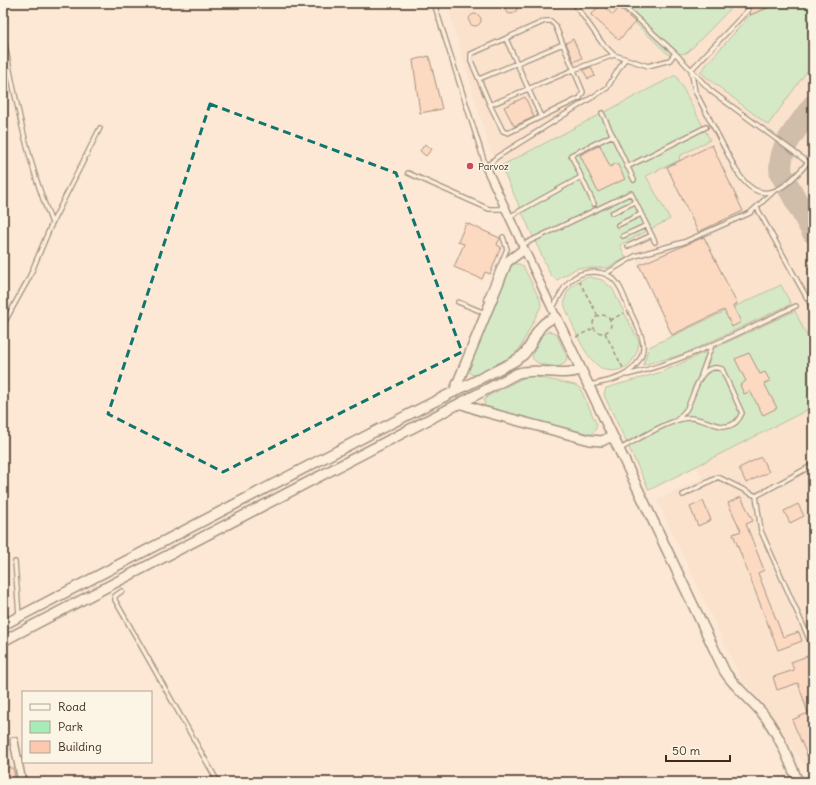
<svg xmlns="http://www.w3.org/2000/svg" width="816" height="785" viewBox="0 0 816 785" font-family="Delius,sans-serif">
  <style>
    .built { fill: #f8dbc6 }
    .green { fill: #a7ecb7; stroke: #718b6a }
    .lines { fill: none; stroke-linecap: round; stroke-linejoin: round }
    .taxiway { stroke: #9c8979; stroke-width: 23 }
    .building { fill: #fdc9ae; stroke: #3b2a1e }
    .service-casing { stroke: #3b2a1e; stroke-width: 6 }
    .minor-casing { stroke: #3b2a1e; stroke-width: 10 }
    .tertiary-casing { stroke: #3b2a1e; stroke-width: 12 }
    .path { stroke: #3b2a1e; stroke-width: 1.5; stroke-dasharray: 4 3; stroke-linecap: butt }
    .service { stroke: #fcf5e5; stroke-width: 3.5 }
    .minor { stroke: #fcf5e5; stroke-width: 7 }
    .tertiary { stroke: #fcf5e5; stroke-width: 9 }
    .marked { fill: none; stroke: #0f766e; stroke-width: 3; stroke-dasharray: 8 5; stroke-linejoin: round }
    .poi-dot { fill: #d1495b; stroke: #fcf5e5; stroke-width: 1.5 }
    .labels { text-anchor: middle; stroke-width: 3; stroke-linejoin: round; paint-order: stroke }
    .poi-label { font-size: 10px; fill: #3b2a1e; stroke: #fcf5e5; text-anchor: start }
  </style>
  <rect width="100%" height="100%" fill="#fce8d4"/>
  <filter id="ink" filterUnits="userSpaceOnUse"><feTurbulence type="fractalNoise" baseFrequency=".025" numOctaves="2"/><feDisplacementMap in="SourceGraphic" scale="8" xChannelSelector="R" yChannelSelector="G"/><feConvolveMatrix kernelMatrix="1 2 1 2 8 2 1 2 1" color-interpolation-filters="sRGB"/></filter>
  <g filter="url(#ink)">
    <path class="built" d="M447,3H813V776L747,684L744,685L657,500L702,478L677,420L688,372L620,223L546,142L501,166L497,157L491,152Z"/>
    <path class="green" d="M614,3H736L687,53L669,55Z
      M776,3H813V63L768,125L700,72L750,15L776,5Z
      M676,75L710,140L679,156L680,160L646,176L670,219L620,245L626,258L607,268H577L557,280L551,276L501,166Z
      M514,264H519L523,266L540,300L541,306L520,348L513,356L478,374L472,375L468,371L469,366L509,268Z
      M590,277L602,280L612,288L639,342C637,354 633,365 621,369C590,381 575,328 565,307C562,292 576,279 590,277Z
      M781,285L791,304L684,354L643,365L649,347Z
      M795,311L813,349V407L649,490L604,395L606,388L662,372Z
      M549,331L556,333L567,357L565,363L558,367C550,365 534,366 532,356L542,335Z
      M532,376L575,385L580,388L597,425C595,432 593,434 586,436L485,406L484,400L488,396L523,378Z"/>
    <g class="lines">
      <path class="taxiway" d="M813,106C798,128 778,145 781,173L813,232"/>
    </g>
    <path class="building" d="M505 8a6 6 0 1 1 12 0a6 6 0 1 1-12 0Z
      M745,3H779L750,15L751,9L746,7Z
      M601,4L613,15L619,8L635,22L619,40L591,15Z
      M469 20a6 6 0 1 1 12 0a6 6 0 1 1-12 0Z
      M573,39L582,58L574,62L566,43Z
      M429,56L442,109L420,113L413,60Z
      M591,67L595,76L588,79L583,70Z
      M525,97L534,117L514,126L504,107Z
      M425,144L432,149L426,156L420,151Z
      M600,145L610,167L617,163L625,179L598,192L580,155Z
      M712,145L743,211L698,232L667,167Z
      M466,223L500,238L497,245L501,247L490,274L485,272L482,279L454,267L464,244L458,242Z
      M704,237L737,304L733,306L741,322L732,327L724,310L672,335L639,265Z
      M749,353L760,374L765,372L770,381L764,383L777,408L763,415L750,391L744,394L740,385L746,381L735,359Z
      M761,457L769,472L746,483L739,468Z
      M741,497L753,521L746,524L764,570L758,573L783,637L799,632L802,641L778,650L733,534L741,531L728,503Z
      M703,501L711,520L698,526L690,507Z
      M798,504L804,516L790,523L784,511Z
      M813,654V769L792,720L808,713L798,683L777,690L773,677L794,670L791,662Z
      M3,749H6L10,768H13L15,777L13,778L14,782H3Z"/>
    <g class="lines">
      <defs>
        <path id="service" d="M434,3L486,167L497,157L607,88L625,59
          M574,3L602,43L614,55L648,66L670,60L675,53
          M620,3L675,53L711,91L813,166
          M748,10L691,70L695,91L736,170C760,210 785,190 808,162
          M506,39L541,117
          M4,40C16,102 28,164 52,223
          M479,79L563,44
          M490,105L503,131L508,133L580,98L583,92L555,25L551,21H545L471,54V61L490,105L573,70L614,55
          M602,113L634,180
          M627,167L706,127
          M408,173L489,209H504
          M594,204L571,155L613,135
          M757,208L813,309
          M612,213L635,202
          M509,217L581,177
          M618,225L641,214
          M623,236L647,225
          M522,245L631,193L655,242
          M628,246L652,235
          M605,274L635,256L684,242L750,213L773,192
          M486,299L507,249L503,237
          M458,302L485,313
          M553,308C562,290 570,272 593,272C599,272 605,273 611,277C621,284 625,300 630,311C636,325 648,342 641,357C631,378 610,381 589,385
          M3,325L29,278L52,223L100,128
          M627,375C687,361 741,331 796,306
          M701,375L712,345
          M620,449C635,441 675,416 691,418C709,419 731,439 742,413L722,369C698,361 695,396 686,410C683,413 680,417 677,420
          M683,495L718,477L756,496
          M15,562L19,615
          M122,591L115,596V600L218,782
          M810,641L761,531L756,496L813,465"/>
        <path id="minor" d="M486,167L556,317
          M14,741L22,782"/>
        <path id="tertiary" d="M454,392L507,262L523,250
          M460,403L482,411L590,440L602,441L612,436
          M3,625L368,435L513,362C516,360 520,357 523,355C537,341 533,325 556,317L725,672C736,689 754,701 766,718C780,737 789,760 798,782
          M3,641L518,373C541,367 558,377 581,370"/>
      </defs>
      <use href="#service" class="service-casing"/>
      <use href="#minor" class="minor-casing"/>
      <use href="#tertiary" class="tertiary-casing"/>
      <path class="path" d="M579,281L598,316
        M593 324a9 9 0 1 1 18 0a9 9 0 1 1-18 0Z
        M610,320L624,313
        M605,333L623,368
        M576,337L594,328"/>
      <use href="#service" class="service"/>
      <use href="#minor" class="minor"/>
      <use href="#tertiary" class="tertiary"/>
    </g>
  </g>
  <path d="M0 0H816V785H0ZM210,104L396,173L462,352L223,472L108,414Z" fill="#fce8d4" fill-opacity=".55" fill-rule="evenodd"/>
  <path class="marked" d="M210,104L396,173L462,352L223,472L108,414Z"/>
  <circle class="poi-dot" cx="470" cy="166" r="4"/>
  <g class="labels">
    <g class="poi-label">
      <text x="478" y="170">Parvoz</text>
    </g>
  </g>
  <rect width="816" height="785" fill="none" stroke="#fcf5e5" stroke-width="16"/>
  <rect x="8" y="8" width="800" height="769" fill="none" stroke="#3b2a1e" stroke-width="1.5" filter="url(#ink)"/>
  <rect x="22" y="691" width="130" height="72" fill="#fcf5e5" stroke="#afa495"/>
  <rect x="30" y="704" width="20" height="6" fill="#fcf5e5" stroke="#afa495"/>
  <text x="58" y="711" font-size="12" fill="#3b2a1e">Road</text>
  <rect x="30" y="721" width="20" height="12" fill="#a7ecb7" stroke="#afa495"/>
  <text x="58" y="731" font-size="12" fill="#3b2a1e">Park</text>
  <rect x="30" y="741" width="20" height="12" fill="#fdc9ae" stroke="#afa495"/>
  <text x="58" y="751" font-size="12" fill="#3b2a1e">Building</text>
  <path d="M666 755v6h64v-6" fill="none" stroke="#3b2a1e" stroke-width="2"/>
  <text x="672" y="755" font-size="12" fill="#3b2a1e" stroke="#fcf5e5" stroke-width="3" paint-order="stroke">50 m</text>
</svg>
